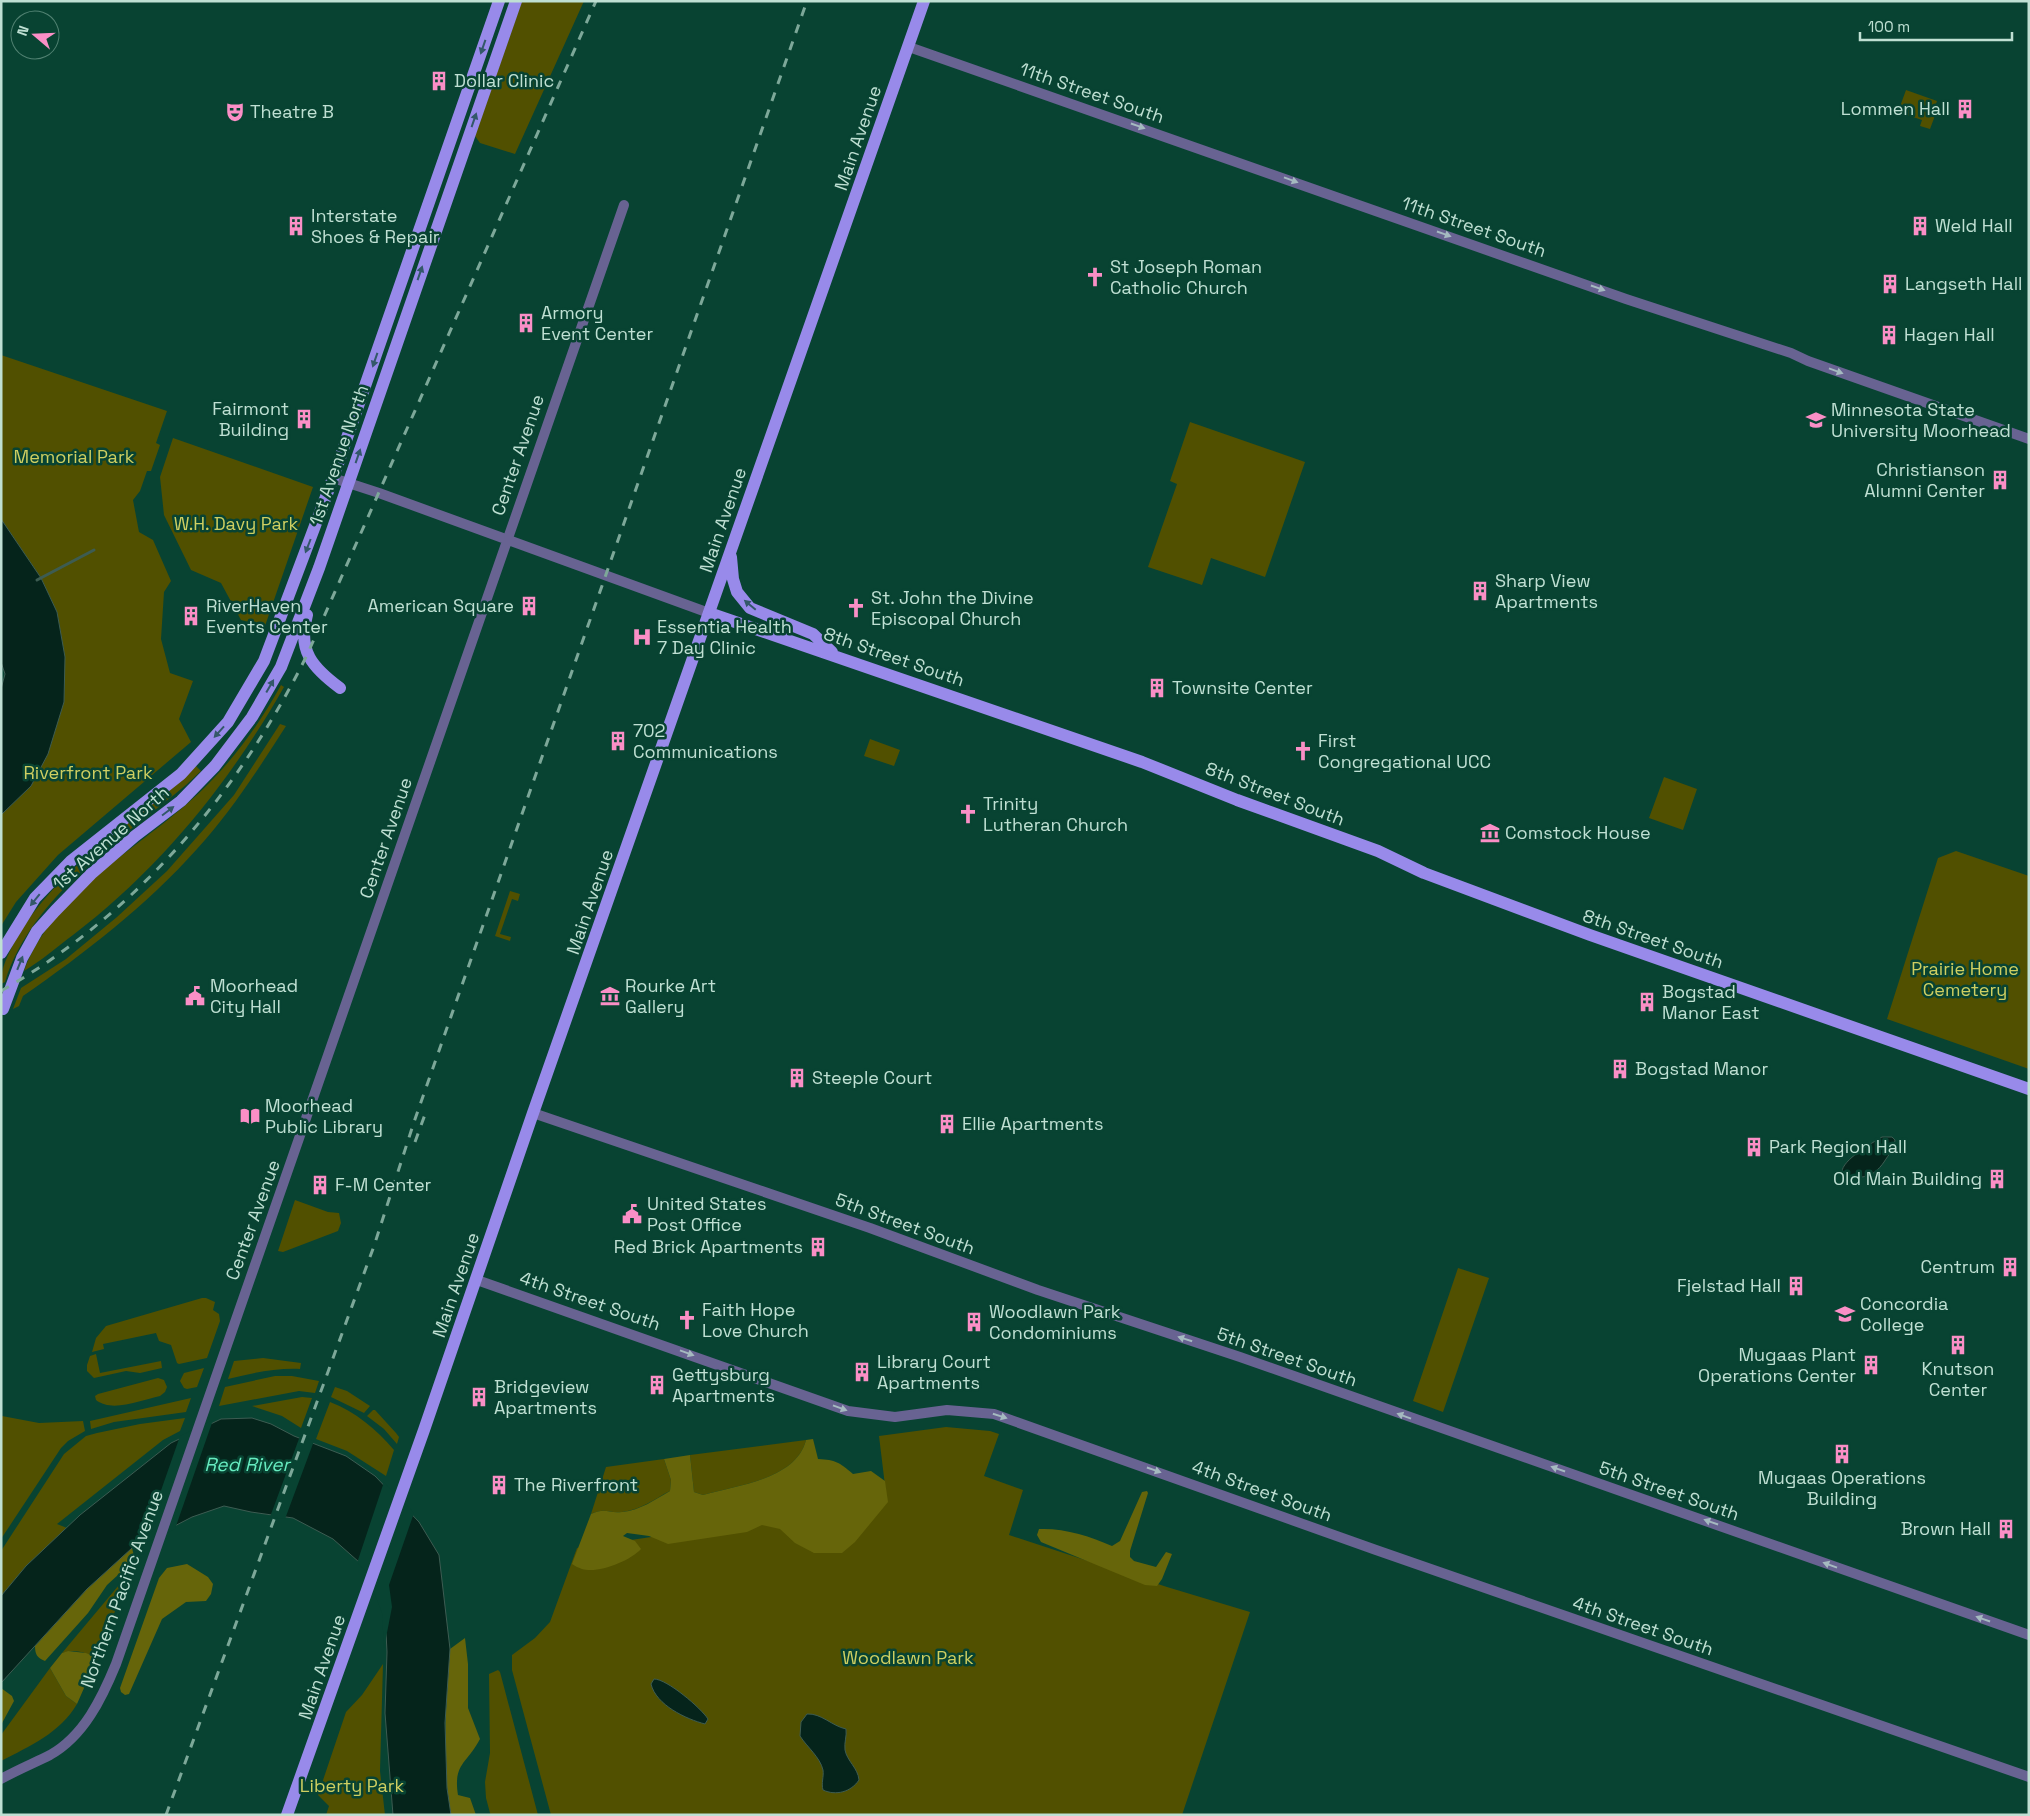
<svg xmlns="http://www.w3.org/2000/svg" width="2030" height="1816" viewBox="0 0 2030 1816" font-family="'Space Grotesk',sans-serif">
  <style>
    .green { fill: #515000 }
    .forest { fill: #66650a }
    .water { fill: #05241b; stroke: #3d5c52 }
    .pier { fill: #084332 }
    .lines { fill: none; stroke-linecap: round; stroke-linejoin: round }
    .stream { stroke: #3d5c52; stroke-width: 3 }
    .minor { stroke: #686392; stroke-width: 10 }
    .major { stroke: #988aea; stroke-width: 12 }
    .rail { stroke: #7da899; stroke-width: 3; stroke-dasharray: 9 9; stroke-linecap: butt }
    .oneway { fill: #335869 }
    .oneway2 { fill: #a5bac0 }
    .labels { text-anchor: middle; stroke-width: 5; stroke-linejoin: round; paint-order: stroke }
    .poi-label { font-size: 18px; fill: #bfe0d3; stroke: #084332; text-anchor: start }
    .street-label { font-size: 18px; fill: #bfe0d3; stroke: #084332 }
    .park-label { font-size: 18px; fill: #cfcf61; stroke: #084332 }
    .water-label { font-size: 19px; font-style: italic; fill: #67ecc0; stroke: #084332 }
  </style>
  <rect width="100%" height="100%" fill="#084332"/>
  <path class="green" d="M522,1H584L515,154L480,143L475,136Z
    M1906,90L1937,101L1933,112L1936,113L1930,129L1920,126L1922,120L1898,112Z
    M1,355L167,411L156,443L160,445L151,471H147L140,491L133,500L139,532L153,540L171,581L164,592L161,639L170,673L193,681L179,719L191,742L58,855L16,902L1,926V815L31,786L65,657L57,612L41,578L1,519Z
    M1190,422L1305,462L1265,577L1211,558L1202,585L1148,567L1177,484L1170,481Z
    M173,438L313,487L265,626L241,620L221,583L191,570L164,515L160,477Z
    M281,685L284,687C230,782 160,869 73,935C57,947 41,961 24,971C54,891 139,849 198,794C232,762 259,725 281,685Z
    M280,724L286,726C259,768 231,812 197,849C146,906 85,953 23,996L19,1006L13,1009L21,988L66,959L117,917L167,871L234,795Z
    M870,739L900,750L894,766L864,756Z
    M196,766L201,771L186,785C121,839 31,897 5,982L1,984C1,967 8,955 15,941C57,866 135,823 196,766Z
    M1664,777L1697,789L1683,830L1649,818Z
    M1956,851L2029,876V1069L1887,1019L1938,858Z
    M510,891L520,894L518,901L512,899L500,934L511,937L510,941L495,936Z
    M295,1200L328,1212L339,1213L341,1223L338,1231L283,1252L278,1251Z
    M1458,1268L1489,1278L1443,1412L1413,1401Z
    M202,1298H206L215,1302L213,1310L219,1314L220,1321L207,1358L179,1364L177,1363L171,1345L159,1341L156,1333L103,1344L104,1349L92,1352L96,1338L106,1326Z
    M96,1354L100,1373L161,1361L162,1368L140,1373L126,1371L94,1378L87,1371V1365L90,1356Z
    M263,1358L301,1363L300,1369C275,1368 252,1373 228,1379L234,1361Z
    M204,1368L197,1387L187,1389L184,1388L180,1381L184,1373Z
    M275,1376H292L319,1381L315,1393L299,1391L219,1406L225,1387Z
    M158,1378L164,1380L167,1387L165,1392L160,1396C141,1400 112,1413 96,1400L95,1396L98,1394Z
    M335,1387L347,1391L370,1406L364,1413L331,1397Z
    M302,1397L312,1398L301,1428L282,1416L252,1406Z
    M191,1398L186,1412L114,1422L91,1429L90,1421Z
    M330,1402C356,1412 376,1429 394,1450L386,1476L347,1451L316,1439Z
    M373,1410H375L396,1433L399,1437L397,1444L384,1429L367,1416Z
    M2,1416L39,1423L83,1421L85,1431L68,1441L61,1448L1,1539Z
    M185,1418L180,1431L163,1440L57,1524L67,1528L26,1566L1,1596V1551L64,1454L86,1436L97,1433L140,1424Z
    M946,1427L990,1431L999,1434L984,1476L1023,1490L1009,1535L1167,1587L1250,1612L1182,1815H551L512,1670V1655L535,1638L550,1622L577,1548L887,1502L879,1436Z
    M806,1440C796,1480 736,1485 703,1495L694,1492L690,1455Z
    M664,1459L671,1480L670,1491C654,1499 641,1510 622,1512C609,1514 606,1507 591,1514L606,1467Z
    M127,1578L94,1669L95,1663L93,1657C84,1651 72,1649 62,1653L124,1579Z
    M383,1664L380,1771L385,1815H326L329,1806L318,1795L346,1712L362,1695Z
    M50,1668L66,1696L77,1704C60,1733 30,1746 1,1761V1735Z
    M498,1670L500,1672L538,1815H491L490,1813L486,1798L485,1782L490,1753L489,1674Z"/>
  <path class="forest" d="M813,1439L818,1459C836,1460 839,1462 853,1474L871,1471L885,1481L888,1502L855,1542L842,1553H814L795,1543L780,1529L762,1525L747,1532L668,1544L649,1536L627,1533L623,1536L635,1541L641,1549C630,1561 598,1574 582,1569C579,1568 575,1566 572,1564L591,1514C606,1507 609,1514 622,1512C641,1510 654,1500 670,1491L671,1480L664,1459L690,1455L694,1492L703,1495C736,1485 796,1480 806,1440Z
    M1147,1491L1148,1493L1130,1551V1557L1134,1561L1156,1567L1166,1552L1172,1554L1162,1579L1157,1586L1145,1585L1041,1542L1037,1535L1039,1529C1064,1528 1090,1536 1112,1546L1120,1541L1142,1492Z
    M132,1548L134,1556L131,1563L107,1585L88,1613L45,1661C37,1658 35,1654 35,1646L87,1589Z
    M187,1564L208,1577L213,1584L211,1594L206,1601L186,1602L162,1619L129,1694L125,1695L121,1692L120,1688L159,1578L167,1568Z
    M465,1638L468,1664V1708L480,1739C467,1764 453,1763 458,1795L470,1798L476,1815H451C441,1760 446,1705 450,1649Z
    M68,1651L86,1653L93,1656L95,1663L77,1704L66,1696L50,1668L62,1653Z
    M1,1688L12,1696L14,1701L1,1725Z"/>
  <path class="water" d="M1,519L41,578L57,612L65,657L64,702L48,754L31,786L1,815V689L5,674L1,662Z
    M1882,1137H1892L1895,1140C1894,1149 1889,1154 1884,1162C1873,1178 1860,1181 1842,1172C1842,1160 1872,1143 1882,1137Z
    M252,1418L271,1424L294,1436L346,1456L375,1476L419,1522L439,1555L450,1649L445,1723L447,1788L451,1815H393L385,1713L387,1652L385,1613L368,1570L333,1539L293,1518L251,1512L224,1506L192,1517L132,1548L87,1589L1,1683V1596L26,1566L80,1515L171,1443L221,1419Z
    M654,1679C667,1679 701,1708 708,1719L705,1724C686,1719 656,1705 651,1684Z
    M807,1714C821,1713 832,1726 846,1729C847,1736 844,1742 845,1750C847,1761 858,1768 859,1780C851,1792 836,1796 823,1790C821,1783 824,1777 823,1770C820,1757 807,1747 800,1736L801,1722Z"/>
  <path class="pier" d="M213,1420L175,1529L142,1545L180,1436Z
    M300,1436L314,1441L285,1519L270,1517Z
    M384,1482L414,1513L389,1585L392,1607L384,1648L382,1613L366,1571L357,1563Z"/>
  <g class="lines">
    <path class="stream" d="M37,580L94,550"/>
    <path class="minor" d="M909,47L1626,299L1791,353L1808,361L2029,439
      M333,478L379,493L709,613
      M533,1113L870,1228L1038,1290L1240,1357L2029,1635
      M477,1280L848,1411L895,1417L947,1410L994,1414L1376,1550L2029,1777
      M1,1779C17,1770 34,1763 50,1755C84,1736 102,1698 116,1664L624,205"/>
    <path class="major" d="M731,557L733,579L737,592L750,608L813,634L832,652
      M709,613L1142,762L1237,800L1378,851L1424,873L1590,935L2029,1089
      M307,615C297,651 313,668 340,688
      M1,953L35,898L71,861L181,774L228,722L264,661L333,478L499,1
      M3,1009L22,958L37,931L55,911L91,874L135,836L181,801L215,766L252,717L281,667L319,568L516,1
      M287,1815L424,1430L533,1113L924,1"/>
    <path class="rail" d="M1,991C136,914 238,794 307,655L596,1
      M415,1142L427,1109
      M166,1815L374,1246L414,1122L807,1"/>
  </g>
  <defs><path id="oneway-solid" d="M-6-.8H1V-3.2L6.5 0L1 3.2V.8H-6Z" transform="scale(1.25)"/></defs>
  <g class="oneway">
    <use href="#oneway-solid" transform="translate(483 47) rotate(109)"/>
    <use href="#oneway-solid" transform="translate(474 120) rotate(-71)"/>
    <use href="#oneway-solid" transform="translate(420 273) rotate(-71)"/>
    <use href="#oneway-solid" transform="translate(375 360) rotate(109)"/>
    <use href="#oneway-solid" transform="translate(358 456) rotate(-71)"/>
    <use href="#oneway-solid" transform="translate(308 546) rotate(111)"/>
    <use href="#oneway-solid" transform="translate(750 605) rotate(-140)"/>
    <use href="#oneway-solid" transform="translate(270 686) rotate(-60)"/>
    <use href="#oneway-solid" transform="translate(219 732) rotate(132)"/>
    <use href="#oneway-solid" transform="translate(168 811) rotate(-37)"/>
    <use href="#oneway-solid" transform="translate(35 900) rotate(129)"/>
    <use href="#oneway-solid" transform="translate(20 963) rotate(-68)"/>
  </g>
  <g class="oneway2">
    <use href="#oneway-solid" transform="translate(1138 126) rotate(19)"/>
    <use href="#oneway-solid" transform="translate(1291 180) rotate(20)"/>
    <use href="#oneway-solid" transform="translate(1444 234) rotate(19)"/>
    <use href="#oneway-solid" transform="translate(1598 288) rotate(19)"/>
    <use href="#oneway-solid" transform="translate(1836 371) rotate(20)"/>
    <use href="#oneway-solid" transform="translate(1185 1339) rotate(-162)"/>
    <use href="#oneway-solid" transform="translate(687 1353) rotate(20)"/>
    <use href="#oneway-solid" transform="translate(840 1408) rotate(20)"/>
    <use href="#oneway-solid" transform="translate(1000 1416) rotate(18)"/>
    <use href="#oneway-solid" transform="translate(1404 1416) rotate(-160)"/>
    <use href="#oneway-solid" transform="translate(1558 1469) rotate(-161)"/>
    <use href="#oneway-solid" transform="translate(1154 1470) rotate(19)"/>
    <use href="#oneway-solid" transform="translate(1711 1522) rotate(-161)"/>
    <use href="#oneway-solid" transform="translate(1830 1565) rotate(-160)"/>
    <use href="#oneway-solid" transform="translate(1983 1619) rotate(-161)"/>
  </g>
  <defs>
    <symbol id="building-bare" viewBox="-9 -9 18 18"><path d="M-4-6H4V6H1V3H-1V6H-4ZM-2.5-4.3h1.7v1.8h-1.7ZM.8-4.3h1.7v1.8H.8ZM-2.5-1h1.7V.8h-1.7ZM.8-1h1.7V.8H.8Z" fill="#fa8fc6" stroke="#084332" stroke-width="2.5" paint-order="stroke"/></symbol>
    <symbol id="theatre-bare" viewBox="-9 -9 18 18"><path d="M-5-5.5Q0-4 5-5.5V0Q5 5 0 6Q-5 5-5 0ZM-3.3-2.5H-1v1.5H-3.3ZM1-2.5H3.3v1.5H1ZM-2.8 1Q0 5.5 2.8 1Z" fill="#fa8fc6" stroke="#084332" stroke-width="2.5" paint-order="stroke"/></symbol>
    <symbol id="church-bare" viewBox="-9 -9 18 18"><path d="M-1.2-6h2.4v3.5h3.3v2.4h-3.3V6h-2.4V-.1h-3.3v-2.4h3.3Z" fill="#fa8fc6" stroke="#084332" stroke-width="2.5" paint-order="stroke"/></symbol>
    <symbol id="university-bare" viewBox="-9 -9 18 18"><path d="M0-5L7-2L0 1L-7-2ZM-4 1L0 2.5L4 1V4Q0 6-4 4Z" fill="#fa8fc6" stroke="#084332" stroke-width="2.5" paint-order="stroke"/></symbol>
    <symbol id="hospital-bare" viewBox="-9 -9 18 18"><path d="M-5-5h3v3.5h4V-5h3V5h-3V1.5h-4V5h-3Z" fill="#fa8fc6" stroke="#084332" stroke-width="2.5" paint-order="stroke"/></symbol>
    <symbol id="museum-bare" viewBox="-9 -9 18 18"><path d="M0-6L6-3V-2H-6V-3ZM-5-1h2V3h-2ZM-1-1h2V3h-2ZM3-1h2V3H3ZM-6 4H6V6H-6Z" fill="#fa8fc6" stroke="#084332" stroke-width="2.5" paint-order="stroke"/></symbol>
    <symbol id="civic-bare" viewBox="-9 -9 18 18"><path d="M-.6-6.5H3V-4.5H.6V-3L4-1V1h2V6H-6V1h2V-1L-.6-3ZM-1.2 2.5V6h2.4V2.5Z" fill="#fa8fc6" stroke="#084332" stroke-width="2.5" paint-order="stroke"/></symbol>
    <symbol id="library-bare" viewBox="-9 -9 18 18"><path d="M-6-4Q-3-5.5-.7-3.5V5Q-3 3-6 4ZM6-4Q3-5.5 .7-3.5V5Q3 3 6 4Z" fill="#fa8fc6" stroke="#084332" stroke-width="2.5" paint-order="stroke"/></symbol>
  </defs>
  <g fill-rule="evenodd">
    <use href="#building-bare" x="425" y="67" width="28" height="28"/>
    <use href="#building-bare" x="1951" y="95" width="28" height="28"/>
    <use href="#theatre-bare" x="221" y="98" width="28" height="28"/>
    <use href="#building-bare" x="282" y="212" width="28" height="28"/>
    <use href="#building-bare" x="1906" y="212" width="28" height="28"/>
    <use href="#church-bare" x="1081" y="263" width="28" height="28"/>
    <use href="#building-bare" x="1876" y="270" width="28" height="28"/>
    <use href="#building-bare" x="512" y="309" width="28" height="28"/>
    <use href="#building-bare" x="1875" y="321" width="28" height="28"/>
    <use href="#building-bare" x="290" y="405" width="28" height="28"/>
    <use href="#university-bare" x="1802" y="406" width="28" height="28"/>
    <use href="#building-bare" x="1986" y="466" width="28" height="28"/>
    <use href="#building-bare" x="1466" y="577" width="28" height="28"/>
    <use href="#building-bare" x="515" y="592" width="28" height="28"/>
    <use href="#church-bare" x="842" y="594" width="28" height="28"/>
    <use href="#building-bare" x="177" y="602" width="28" height="28"/>
    <use href="#hospital-bare" x="628" y="623" width="28" height="28"/>
    <use href="#building-bare" x="1143" y="674" width="28" height="28"/>
    <use href="#building-bare" x="604" y="727" width="28" height="28"/>
    <use href="#church-bare" x="1289" y="737" width="28" height="28"/>
    <use href="#church-bare" x="954" y="800" width="28" height="28"/>
    <use href="#museum-bare" x="1476" y="819" width="28" height="28"/>
    <use href="#civic-bare" x="181" y="982" width="28" height="28"/>
    <use href="#museum-bare" x="596" y="982" width="28" height="28"/>
    <use href="#building-bare" x="1633" y="988" width="28" height="28"/>
    <use href="#building-bare" x="1606" y="1055" width="28" height="28"/>
    <use href="#building-bare" x="783" y="1064" width="28" height="28"/>
    <use href="#library-bare" x="236" y="1102" width="28" height="28"/>
    <use href="#building-bare" x="933" y="1110" width="28" height="28"/>
    <use href="#building-bare" x="1740" y="1133" width="28" height="28"/>
    <use href="#building-bare" x="1983" y="1165" width="28" height="28"/>
    <use href="#building-bare" x="306" y="1171" width="28" height="28"/>
    <use href="#civic-bare" x="618" y="1200" width="28" height="28"/>
    <use href="#building-bare" x="804" y="1233" width="28" height="28"/>
    <use href="#building-bare" x="1996" y="1253" width="28" height="28"/>
    <use href="#building-bare" x="1782" y="1272" width="28" height="28"/>
    <use href="#university-bare" x="1831" y="1300" width="28" height="28"/>
    <use href="#church-bare" x="673" y="1306" width="28" height="28"/>
    <use href="#building-bare" x="960" y="1308" width="28" height="28"/>
    <use href="#building-bare" x="1944" y="1331" width="28" height="28"/>
    <use href="#building-bare" x="1857" y="1351" width="28" height="28"/>
    <use href="#building-bare" x="848" y="1358" width="28" height="28"/>
    <use href="#building-bare" x="643" y="1371" width="28" height="28"/>
    <use href="#building-bare" x="465" y="1383" width="28" height="28"/>
    <use href="#building-bare" x="1828" y="1440" width="28" height="28"/>
    <use href="#building-bare" x="485" y="1471" width="28" height="28"/>
    <use href="#building-bare" x="1992" y="1515" width="28" height="28"/>
  </g>
  <g class="labels">
    <g class="poi-label">
      <text x="454" y="87">Dollar Clinic</text>
      <text x="1950" y="115" text-anchor="end">Lommen Hall</text>
      <text x="250" y="118">Theatre B</text>
      <text x="311" y="222">Interstate<tspan x="311" dy="21">Shoes &amp; Repair</tspan></text>
      <text x="1935" y="232">Weld Hall</text>
      <text x="1110" y="273">St Joseph Roman<tspan x="1110" dy="21">Catholic Church</tspan></text>
      <text x="1905" y="290">Langseth Hall</text>
      <text x="541" y="319">Armory<tspan x="541" dy="21">Event Center</tspan></text>
      <text x="1904" y="341">Hagen Hall</text>
      <text x="289" y="415" text-anchor="end">Fairmont<tspan x="289" dy="21">Building</tspan></text>
      <text x="1831" y="416">Minnesota State<tspan x="1831" dy="21">University Moorhead</tspan></text>
      <text x="1985" y="476" text-anchor="end">Christianson<tspan x="1985" dy="21">Alumni Center</tspan></text>
      <text x="1495" y="587">Sharp View<tspan x="1495" dy="21">Apartments</tspan></text>
      <text x="871" y="604">St. John the Divine<tspan x="871" dy="21">Episcopal Church</tspan></text>
      <text x="206" y="612">RiverHaven<tspan x="206" dy="21">Events Center</tspan></text>
      <text x="514" y="612" text-anchor="end">American Square</text>
      <text x="657" y="633">Essentia Health<tspan x="657" dy="21">7 Day Clinic</tspan></text>
      <text x="1172" y="694">Townsite Center</text>
      <text x="633" y="737">702<tspan x="633" dy="21">Communications</tspan></text>
      <text x="1318" y="747">First<tspan x="1318" dy="21">Congregational UCC</tspan></text>
      <text x="983" y="810">Trinity<tspan x="983" dy="21">Lutheran Church</tspan></text>
      <text x="1505" y="839">Comstock House</text>
      <text x="210" y="992">Moorhead<tspan x="210" dy="21">City Hall</tspan></text>
      <text x="625" y="992">Rourke Art<tspan x="625" dy="21">Gallery</tspan></text>
      <text x="1662" y="998">Bogstad<tspan x="1662" dy="21">Manor East</tspan></text>
      <text x="1635" y="1075">Bogstad Manor</text>
      <text x="812" y="1084">Steeple Court</text>
      <text x="265" y="1112">Moorhead<tspan x="265" dy="21">Public Library</tspan></text>
      <text x="962" y="1130">Ellie Apartments</text>
      <text x="1769" y="1153">Park Region Hall</text>
      <text x="1982" y="1185" text-anchor="end">Old Main Building</text>
      <text x="335" y="1191">F-M Center</text>
      <text x="647" y="1210">United States<tspan x="647" dy="21">Post Office</tspan></text>
      <text x="803" y="1253" text-anchor="end">Red Brick Apartments</text>
      <text x="1995" y="1273" text-anchor="end">Centrum</text>
      <text x="1781" y="1292" text-anchor="end">Fjelstad Hall</text>
      <text x="1860" y="1310">Concordia<tspan x="1860" dy="21">College</tspan></text>
      <text x="702" y="1316">Faith Hope<tspan x="702" dy="21">Love Church</tspan></text>
      <text x="989" y="1318">Woodlawn Park<tspan x="989" dy="21">Condominiums</tspan></text>
      <text x="1856" y="1361" text-anchor="end">Mugaas Plant<tspan x="1856" dy="21">Operations Center</tspan></text>
      <text x="877" y="1368">Library Court<tspan x="877" dy="21">Apartments</tspan></text>
      <text x="1958" y="1375" text-anchor="middle">Knutson<tspan x="1958" dy="21">Center</tspan></text>
      <text x="672" y="1381">Gettysburg<tspan x="672" dy="21">Apartments</tspan></text>
      <text x="494" y="1393">Bridgeview<tspan x="494" dy="21">Apartments</tspan></text>
      <text x="1842" y="1484" text-anchor="middle">Mugaas Operations<tspan x="1842" dy="21">Building</tspan></text>
      <text x="514" y="1491">The Riverfront</text>
      <text x="1991" y="1535" text-anchor="end">Brown Hall</text>
    </g>
    <g class="street-label">
      <text transform="translate(1092 93) rotate(19)" y="6">11th Street South</text>
      <text transform="translate(858 138) rotate(-71)" y="6">Main Avenue</text>
      <text transform="translate(1474 227) rotate(19)" y="6">11th Street South</text>
      <text transform="translate(339 455) rotate(-71)" y="6">1st Avenue North</text>
      <text transform="translate(518 455) rotate(-71)" y="6">Center Avenue</text>
      <text transform="translate(723 520) rotate(-71)" y="6">Main Avenue</text>
      <text transform="translate(894 657) rotate(19)" y="6">8th Street South</text>
      <text transform="translate(1275 794) rotate(21)" y="6">8th Street South</text>
      <text transform="translate(111 838) rotate(-41)" y="6">1st Avenue North</text>
      <text transform="translate(386 838) rotate(-71)" y="6">Center Avenue</text>
      <text transform="translate(590 902) rotate(-71)" y="6">Main Avenue</text>
      <text transform="translate(1653 939) rotate(19)" y="6">8th Street South</text>
      <text transform="translate(253 1220) rotate(-70)" y="6">Center Avenue</text>
      <text transform="translate(905 1224) rotate(20)" y="6">5th Street South</text>
      <text transform="translate(456 1285) rotate(-71)" y="6">Main Avenue</text>
      <text transform="translate(590 1301) rotate(19)" y="6">4th Street South</text>
      <text transform="translate(1287 1357) rotate(19)" y="6">5th Street South</text>
      <text transform="translate(1262 1491) rotate(20)" y="6">4th Street South</text>
      <text transform="translate(1669 1491) rotate(19)" y="6">5th Street South</text>
      <text transform="translate(122 1589) rotate(-70)" y="6">Northern Pacific Avenue</text>
      <text transform="translate(1643 1626) rotate(19)" y="6">4th Street South</text>
      <text transform="translate(322 1667) rotate(-71)" y="6">Main Avenue</text>
    </g>
    <g class="park-label">
      <text x="74" y="463">Memorial Park</text>
      <text x="236" y="530">W.H. Davy Park</text>
      <text x="88" y="779">Riverfront Park</text>
      <text x="1965" y="975">Prairie Home<tspan x="1965" dy="21">Cemetery</tspan></text>
      <text x="908" y="1664">Woodlawn Park</text>
      <text x="352" y="1792">Liberty Park</text>
    </g>
    <g class="water-label">
      <text x="247" y="1471">Red River</text>
    </g>
  </g>
  <rect width="2030" height="1816" fill="none" stroke="#bfe0d3" stroke-width="5"/>
  <g transform="translate(35 35) rotate(289)"><circle r="24" fill="#084332" stroke="#518272"/>
  <path d="M0-4L9 19L0 12L-9 19Z" fill="#fa8fc6"/>
  <text y="-8" font-size="14" font-weight="bold" text-anchor="middle" fill="#bfe0d3">N</text>
  </g>
  <path d="M1860 32v8h152v-8" fill="none" stroke="#bfe0d3" stroke-width="2.5"/>
  <text x="1868" y="32" font-size="15" fill="#bfe0d3" stroke="#084332" stroke-width="4" paint-order="stroke">100 m</text>
</svg>
